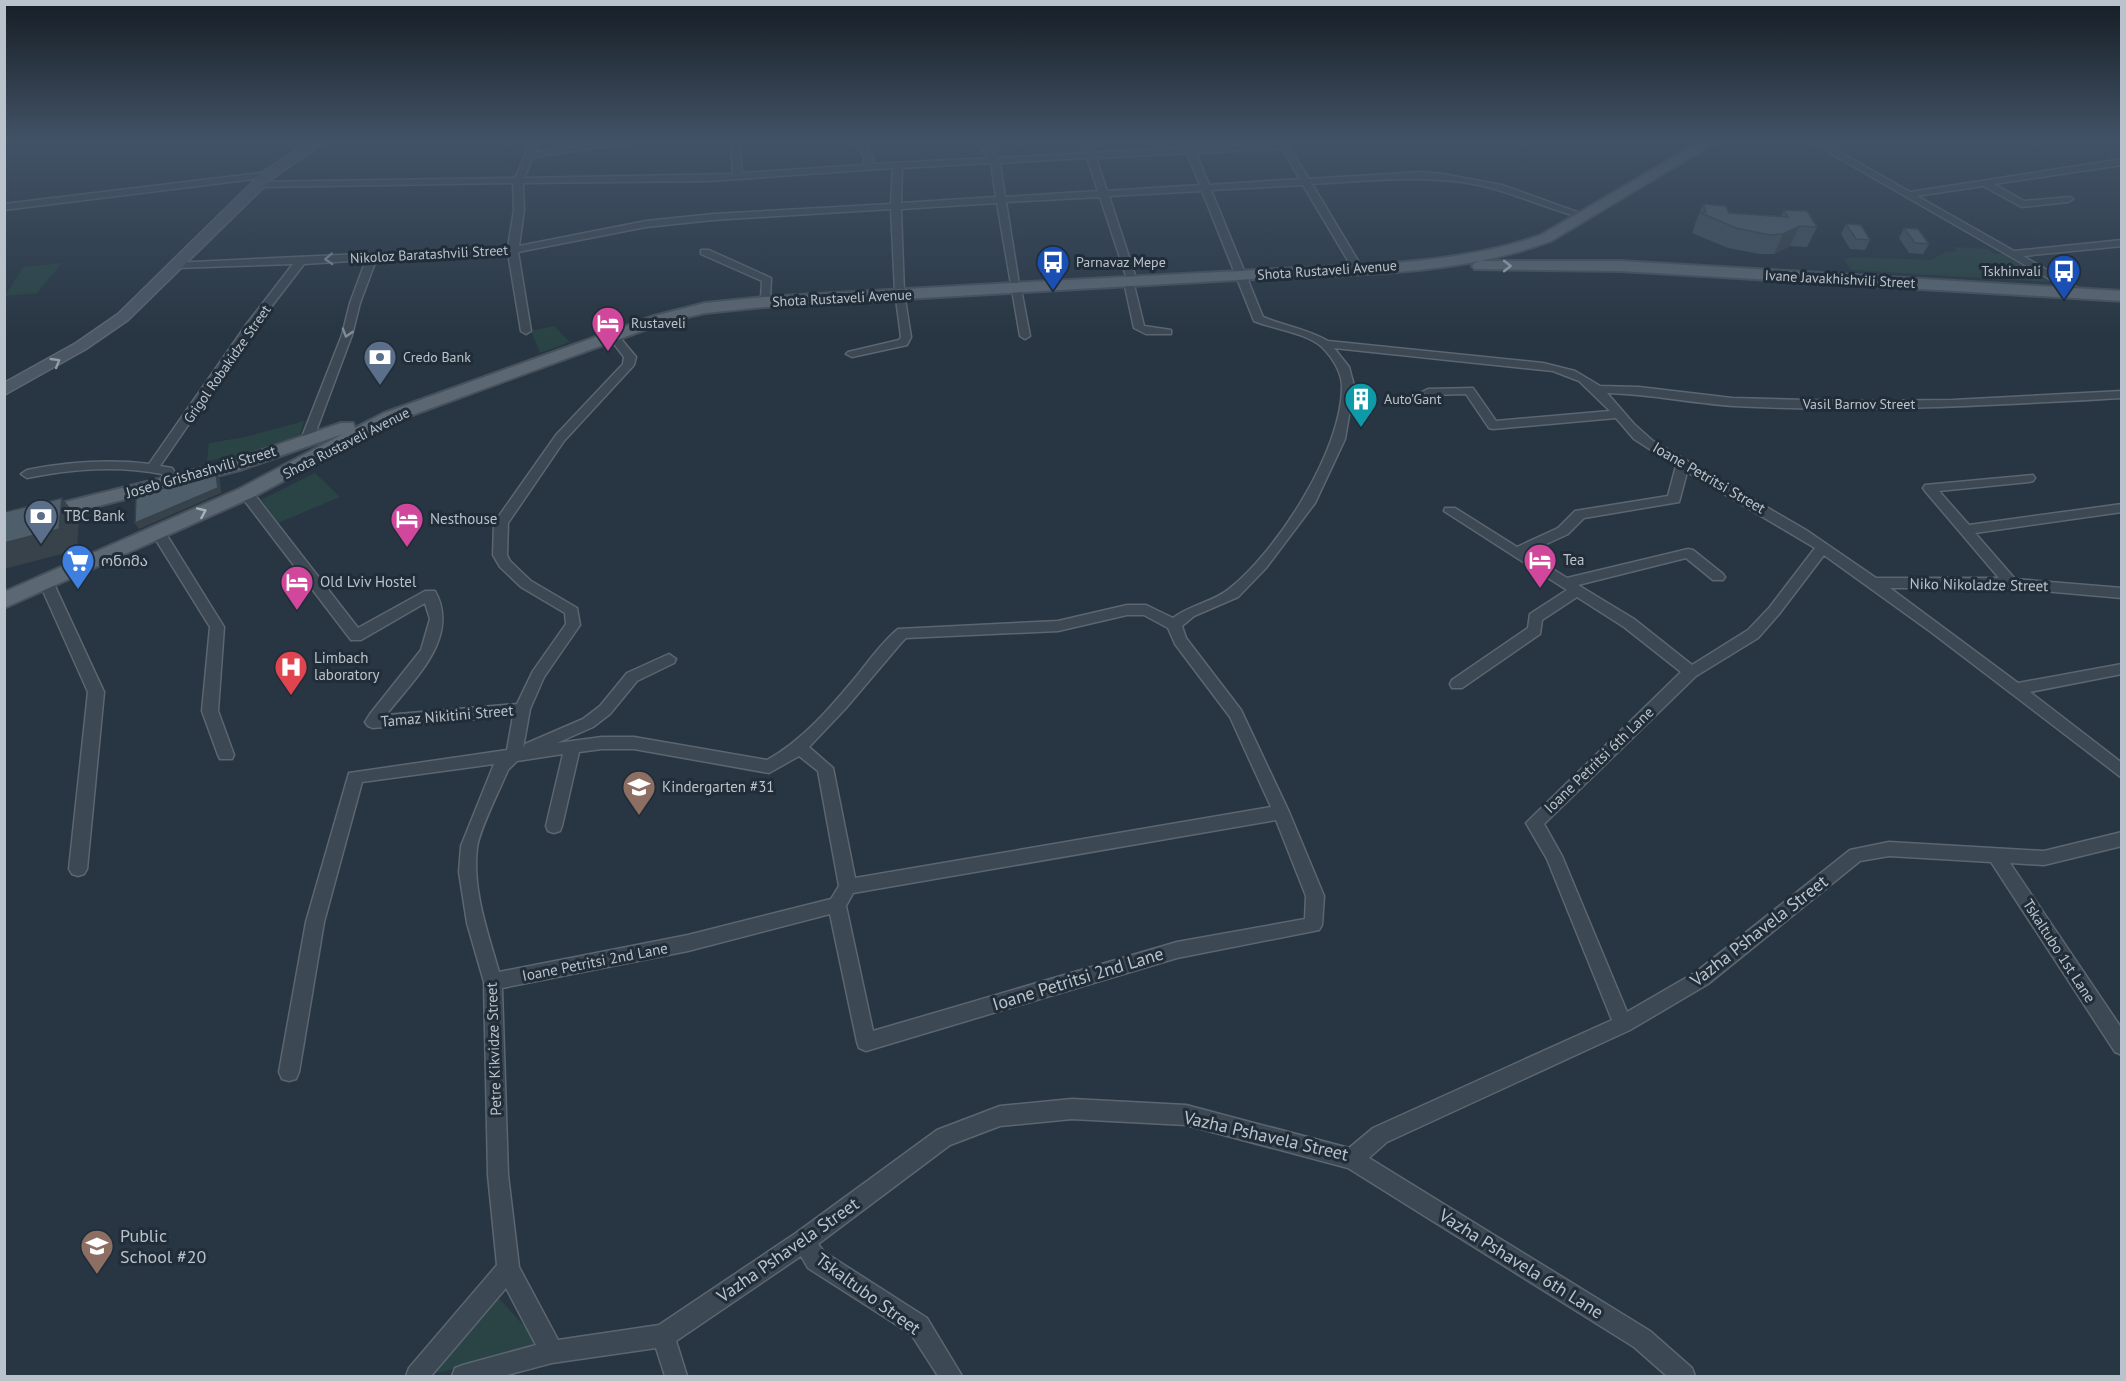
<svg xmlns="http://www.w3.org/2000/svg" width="2126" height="1381" viewBox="0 0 2126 1381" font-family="'PT Sans','Noto Sans Georgian',sans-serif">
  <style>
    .green { fill: #2a4344 }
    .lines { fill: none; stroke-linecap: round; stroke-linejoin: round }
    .minor-casing { stroke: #5b6670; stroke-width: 3 }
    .secondary-casing { stroke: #5b6670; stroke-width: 3 }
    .primary-casing { stroke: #46515c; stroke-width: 4 }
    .minor { fill: #3c4853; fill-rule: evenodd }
    .secondary { fill: #4b5765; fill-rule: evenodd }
    .primary { fill: #5b6772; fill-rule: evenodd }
    .wall { fill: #43515c }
    .shaded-wall { fill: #37424b }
    .building { fill: #4e5e6b; stroke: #37424b; stroke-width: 1.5 }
    .oneway { stroke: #818c96 }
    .oneway2 { stroke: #a7b1ba }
    .oneway3 { stroke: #939da8 }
    .labels { text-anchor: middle; stroke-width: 6; stroke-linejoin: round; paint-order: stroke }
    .far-street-label { font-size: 14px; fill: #bac3cc; stroke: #212d38 }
    .far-poi-label { font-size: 14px; fill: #bac3cc; stroke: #212d38; text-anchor: start }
    .street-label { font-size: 15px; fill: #bac3cc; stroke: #212d38 }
    .poi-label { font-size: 15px; fill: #bac3cc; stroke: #212d38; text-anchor: start }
    .near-street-label { font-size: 18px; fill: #bac3cc; stroke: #212d38 }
    .near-poi-label { font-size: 18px; fill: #bac3cc; stroke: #212d38; text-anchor: start }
  </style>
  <rect width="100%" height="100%" fill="#283643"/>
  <path class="green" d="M1954,247L1988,249L1994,254H2006L2049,282L1851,270L1844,260L1851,257L1931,260L1946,252H1957Z
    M62,263L37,293L5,296L23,267Z
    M554,326L570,342L540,353L531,331Z
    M304,421L300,435L256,452L207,461L209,443L245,437Z
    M315,473L340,497L278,523L261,500Z
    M497,1296L545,1349L432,1374Z"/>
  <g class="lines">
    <defs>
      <path id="minor" d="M531,142H539L535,152L609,142H636L533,157L524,178L733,174L731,142H739L742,173L864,165V156L855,142H864L872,156L873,164L988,158L977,142H986L997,158L1287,142L1285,145L1289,146L1309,179L1421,172L1442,174L1502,185L1577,212L1572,215C1541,206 1511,192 1479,185C1424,174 1368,181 1312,184L1360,264L1355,267L1350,264L1303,185L1211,190L1263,317C1285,326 1307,329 1328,341L1543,363L1575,371L1600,386L1639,387L1732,398L1846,401L1953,400L2122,391V398C1992,405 1863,413 1734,406C1691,403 1650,394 1607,393L1634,424L1653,441L1806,530L1876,578H1999L1925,491L1923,488L1925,485L2033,475L2035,478L2033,481L2029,482L1939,491L1969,525L2122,504V512L1975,533L2015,579L2122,588V598L2011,588H1890L2018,683L2122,664V674L2030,692L2122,763V778L1931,632L1824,555L1779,614L1758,638L1696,676L1544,824L1562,856L1627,1012L1696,972L1850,850L1889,842L2044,851L2122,832V846L2044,865L2010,863L2122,1029V1055L2115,1052L1991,862L1889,856L1860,861L1708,984L1630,1030L1387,1142L1369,1158L1650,1331L1692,1368L1695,1376H1667L1634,1347L1348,1168L1186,1125L1072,1119L1000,1126L950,1145L818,1244L824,1252L927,1318L962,1376H938L911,1334L808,1268L801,1256L676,1341L687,1376H665L656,1348L552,1363L503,1376H452L455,1368L463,1365L536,1345L506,1288L431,1376H406L409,1368L497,1265L488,1175L484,982L467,923L459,872L461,846L494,764L362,782L324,922L299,1072L296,1079L289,1081L282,1079L279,1072L306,922L349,773L507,750L513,716L373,728L368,726L365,722L370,714L421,650L430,619L425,603L361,640H351L241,496L240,493L241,490H251L358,628L425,591H435C461,638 413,680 386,715L517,704L533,671L566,624L565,613L521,587L500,567L493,555L494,523L556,435L623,364L624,357L608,336L609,334H617L636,357L634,365L564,441L508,523L507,555L510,561L531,581L577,608L580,625L544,677L530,709L523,748L525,744L583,719L600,706L627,673L669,654L676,659L674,663L637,681L610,714L593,727L557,743L602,737H634L767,760C802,741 830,708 855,678C869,661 881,643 898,629L1058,621L1127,605H1146L1173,618C1190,605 1213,602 1229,589C1278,550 1342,450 1342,387C1342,372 1332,357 1322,347C1307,333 1274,329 1254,321L1202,191L1109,196L1136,278L1133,281L1144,326L1171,330V334H1146L1134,328L1124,282L1127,279L1100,197L1006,202L1019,284L1018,286L1021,289L1030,336L1025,339L1020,336L997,203L901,209L904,293L911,337L907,345L852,357L846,354L848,352L899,340L901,337L895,291L891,209L713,220L646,227L518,252L531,331L526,334L521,331L508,253L376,260L360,303L352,335L312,442L306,446L300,442L342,335L350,303L366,260L304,264L254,329L160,466L172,468L174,471L172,485H164L162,474C116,465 72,469 27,478L21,474L27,470C68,462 108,459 149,464L246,325L293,264L176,268L171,265L172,263L508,247L514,210L513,183L259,187L254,184L256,182L515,178ZM1278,149L1283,150L1300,179L1209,185L1196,153ZM1187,153L1200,185L1107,191L1096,158ZM1087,158L1098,191L1005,197L1000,163ZM991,163L996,197L901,203L902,168ZM893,168L891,204L713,214L646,221L519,246L524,210L523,183L710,181ZM1334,348L1553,371L1579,381L1610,411L1496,421L1473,388L1428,389L1422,392L1428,395L1466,394L1489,428L1493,429L1616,418L1634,439L1676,466L1668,496L1575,511L1558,528L1517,547L1455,508H1445L1444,511L1567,590L1530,614L1528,628L1452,680L1450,684L1452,688H1462L1540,634L1542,620L1577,597L1624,627L1681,672L1526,823L1547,859L1612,1020L1373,1128L1349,1148L1186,1105L1072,1099L1000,1106L937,1130L796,1233L659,1325L558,1340L519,1267L508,1175L502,988L688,951L830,914L857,1042L859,1048L866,1051L1177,958L1319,930L1322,925L1324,896L1289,812L1241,710L1186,638L1182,626L1194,616L1238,597L1266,568L1315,503L1345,439L1354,386L1349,367ZM1687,472L1815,548L1769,608L1748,630L1692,665L1634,619L1578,585L1686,558L1713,580H1723L1725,577L1723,574L1693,550L1688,549L1567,578L1527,553L1568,534L1584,518L1679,502ZM1127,615H1144L1168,628L1175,644L1230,717L1271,807L855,878L833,768L809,747L846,708L902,642L906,638L1058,631ZM602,749H634L769,773L799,756L818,771L839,886L831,899L688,935L499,972C488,933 472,890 477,848C479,830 500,789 508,770L517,761L563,754L546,826L548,831L554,833L560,831L562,826L579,752ZM1276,820L1306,896L1305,919L1177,942L873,1031L846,906L853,893Z
        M1811,142H1822L1910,192L2122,159V165L1994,184L2024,201L2071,197L2073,199L2068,202L2022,207L1983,186L1917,196L2014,251L2122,240V246L2023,256L2088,294L2079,296Z
        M268,172L273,175L271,177L4,210V204Z
        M701,250H709L771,278L770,300L761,298L762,281L701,254Z
        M158,528L163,529L224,627L218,711L234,755L232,759H220L218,755L202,711L210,627L151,532Z
        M46,577L53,582L104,692L87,869L84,874L78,876L72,874L69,869L88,692L39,582Z"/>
      <path id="secondary" d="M309,142H324L273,178L128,320L86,349L4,395V383L76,343L118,314L263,172Z"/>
      <path id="primary" d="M1700,142H1716L1551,241C1452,278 1341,274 1236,280C1079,289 921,298 764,307L705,313L666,322L396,421L253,497L4,608V592L239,489L343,434L240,470L4,530V517L227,462L341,423H353L355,428L384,413L654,316L705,303L764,297C923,288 1081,279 1240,271C1337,265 1450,268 1541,235Z
        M1480,261H1621L2122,291V301L1621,271L1475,269L1472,266L1475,263Z"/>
    </defs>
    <use href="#minor" class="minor-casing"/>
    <use href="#secondary" class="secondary-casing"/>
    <use href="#primary" class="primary-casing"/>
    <use href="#minor" class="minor"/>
    <use href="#secondary" class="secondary"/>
    <use href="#primary" class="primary"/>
  </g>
  <path class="wall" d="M1703,204L1729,213L1781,216L1784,210L1817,227L1807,247L1790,246L1774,254H1760L1728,248L1692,233L1695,225V224Z
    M1846,224L1870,240L1865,250L1850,249L1841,234Z
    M1904,228L1929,244L1923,254L1909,253L1899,238Z"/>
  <path class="shaded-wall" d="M1800,226L1790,246L1774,254L1783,234Z
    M216,473L220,479L221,493L139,529L135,523Z
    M62,498L79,519L77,550L4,569V543Z"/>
  <path class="building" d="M1703,204L1726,206L1729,213L1788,217L1784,210L1807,211L1817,227L1800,226L1783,234L1769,235L1736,228L1701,213L1706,212Z
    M1846,224L1861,225L1870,240L1856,239Z
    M1904,228L1918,229L1929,244L1915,243Z
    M216,473L218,488L135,523L136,496Z
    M62,498L59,529L4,543V512Z"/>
  <defs><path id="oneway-chevron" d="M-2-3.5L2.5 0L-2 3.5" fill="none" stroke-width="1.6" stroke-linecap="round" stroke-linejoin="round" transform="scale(1.5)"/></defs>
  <g class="oneway">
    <use href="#oneway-chevron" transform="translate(329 259) rotate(177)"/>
    <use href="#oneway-chevron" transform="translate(347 333) rotate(107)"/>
  </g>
  <g class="oneway2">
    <use href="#oneway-chevron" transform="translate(1507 266)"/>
    <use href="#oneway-chevron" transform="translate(202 512) rotate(-24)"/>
  </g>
  <use class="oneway3" href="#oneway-chevron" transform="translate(56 362) rotate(-31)"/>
  <linearGradient id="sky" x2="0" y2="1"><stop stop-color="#161e25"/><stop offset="0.42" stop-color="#425266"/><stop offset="1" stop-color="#425266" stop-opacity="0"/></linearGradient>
  <rect width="2126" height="336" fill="url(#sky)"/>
  <defs>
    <symbol id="bus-pin" viewBox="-11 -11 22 30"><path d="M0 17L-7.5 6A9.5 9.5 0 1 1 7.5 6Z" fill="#1a4fb4" stroke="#212d38"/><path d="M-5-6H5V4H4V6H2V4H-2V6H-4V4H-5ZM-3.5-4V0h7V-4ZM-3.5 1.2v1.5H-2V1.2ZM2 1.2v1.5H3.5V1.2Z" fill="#fff"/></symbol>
    <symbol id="hotel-pin" viewBox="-11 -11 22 30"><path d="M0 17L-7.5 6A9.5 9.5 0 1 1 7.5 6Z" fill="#d1479c" stroke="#212d38"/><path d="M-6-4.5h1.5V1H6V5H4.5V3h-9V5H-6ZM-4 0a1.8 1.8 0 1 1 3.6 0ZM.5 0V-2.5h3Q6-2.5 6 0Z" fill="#fff"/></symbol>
    <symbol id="bank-pin" viewBox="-11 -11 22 30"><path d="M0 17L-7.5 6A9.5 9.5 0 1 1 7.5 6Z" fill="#5c6f8a" stroke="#212d38"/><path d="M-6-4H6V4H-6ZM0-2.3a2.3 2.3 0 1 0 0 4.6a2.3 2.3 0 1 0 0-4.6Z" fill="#fff"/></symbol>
    <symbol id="building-pin" viewBox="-11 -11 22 30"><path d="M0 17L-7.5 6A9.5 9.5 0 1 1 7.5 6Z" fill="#0f9aa8" stroke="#212d38"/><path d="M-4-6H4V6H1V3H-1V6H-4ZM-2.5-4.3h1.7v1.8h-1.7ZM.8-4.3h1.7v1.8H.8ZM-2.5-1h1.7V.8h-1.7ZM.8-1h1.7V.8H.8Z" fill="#fff"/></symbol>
    <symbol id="supermarket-pin" viewBox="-11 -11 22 30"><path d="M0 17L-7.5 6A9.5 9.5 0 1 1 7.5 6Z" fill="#3f7fe0" stroke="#212d38"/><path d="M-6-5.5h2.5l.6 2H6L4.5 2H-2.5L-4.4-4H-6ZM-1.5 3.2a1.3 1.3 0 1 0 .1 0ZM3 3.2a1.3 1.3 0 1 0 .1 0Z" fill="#fff"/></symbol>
    <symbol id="hospital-pin" viewBox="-11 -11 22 30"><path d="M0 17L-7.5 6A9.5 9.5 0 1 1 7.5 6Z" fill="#e0444e" stroke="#212d38"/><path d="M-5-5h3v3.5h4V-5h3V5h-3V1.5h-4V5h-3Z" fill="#fff"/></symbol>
    <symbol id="school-pin" viewBox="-11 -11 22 30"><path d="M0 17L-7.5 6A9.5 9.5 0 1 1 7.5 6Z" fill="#8d6e63" stroke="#212d38"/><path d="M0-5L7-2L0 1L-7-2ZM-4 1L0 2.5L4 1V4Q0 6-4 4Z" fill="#fff"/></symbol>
  </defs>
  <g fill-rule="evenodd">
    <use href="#bus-pin" x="1034" y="243" width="38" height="52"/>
    <use href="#bus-pin" x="2045" y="252" width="38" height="52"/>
    <use href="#hotel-pin" x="589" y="304" width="38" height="52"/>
    <use href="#bank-pin" x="361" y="338" width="38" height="52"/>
    <use href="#building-pin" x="1342" y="380" width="38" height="52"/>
    <use href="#bank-pin" x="22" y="497" width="38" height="52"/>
    <use href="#hotel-pin" x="388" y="500" width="38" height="52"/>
    <use href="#hotel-pin" x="1521" y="541" width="38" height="52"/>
    <use href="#supermarket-pin" x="59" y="542" width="38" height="52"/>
    <use href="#hotel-pin" x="278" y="563" width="38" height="52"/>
    <use href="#hospital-pin" x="272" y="648" width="38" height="52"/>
    <use href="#school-pin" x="620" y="768" width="38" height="52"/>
    <use href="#school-pin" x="78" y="1227" width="38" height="52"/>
  </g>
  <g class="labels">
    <g class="far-street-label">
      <text transform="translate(429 254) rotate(-3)" y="5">Nikoloz Baratashvili Street</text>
      <text transform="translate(1327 270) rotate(-4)" y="5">Shota Rustaveli Avenue</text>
      <text transform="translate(1840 279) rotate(3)" y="5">Ivane Javakhishvili Street</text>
      <text transform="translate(842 298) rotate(-3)" y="5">Shota Rustaveli Avenue</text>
      <text transform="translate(227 364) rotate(-55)" y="5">Grigol Robakidze Street</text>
      <text x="1859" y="409">Vasil Barnov Street</text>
      <text transform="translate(346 443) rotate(-27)" y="5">Shota Rustaveli Avenue</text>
    </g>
    <g class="far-poi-label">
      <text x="1076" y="267">Parnavaz Mepe</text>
      <text x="2041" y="276" text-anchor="end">Tskhinvali</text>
      <text x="631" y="328">Rustaveli</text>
      <text x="403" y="362">Credo Bank</text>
      <text x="1384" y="404">Auto'Gant</text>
    </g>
    <g class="street-label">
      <text transform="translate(201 472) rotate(-16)" y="5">Joseb Grishashvili Street</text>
      <text transform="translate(1709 478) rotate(30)" y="5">Ioane Petritsi Street</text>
      <text transform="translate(1979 585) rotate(1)" y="5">Niko Nikoladze Street</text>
      <text transform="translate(447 716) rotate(-5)" y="5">Tamaz Nikitini Street</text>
      <text transform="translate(1599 760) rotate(-44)" y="5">Ioane Petritsi 6th Lane</text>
      <text transform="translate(2059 951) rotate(57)" y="5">Tskaltubo 1st Lane</text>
      <text transform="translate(595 962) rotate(-11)" y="5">Ioane Petritsi 2nd Lane</text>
      <text transform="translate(494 1049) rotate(-92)" y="5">Petre Kikvidze Street</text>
    </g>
    <g class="poi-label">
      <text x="64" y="521">TBC Bank</text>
      <text x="430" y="524">Nesthouse</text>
      <text x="1563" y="565">Tea</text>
      <text x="101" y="566">ონიმა</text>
      <text x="320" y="587">Old Lviv Hostel</text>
      <text x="314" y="663">Limbach<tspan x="314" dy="17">laboratory</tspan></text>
      <text x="662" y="792">Kindergarten #31</text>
    </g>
    <g class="near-street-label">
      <text transform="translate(1759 931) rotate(-38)" y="6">Vazha Pshavela Street</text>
      <text transform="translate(1078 979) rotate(-17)" y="6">Ioane Petritsi 2nd Lane</text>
      <text transform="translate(1266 1136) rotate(13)" y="6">Vazha Pshavela Street</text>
      <text transform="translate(788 1250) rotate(-35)" y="6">Vazha Pshavela Street</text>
      <text transform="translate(1521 1264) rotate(32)" y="6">Vazha Pshavela 6th Lane</text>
      <text transform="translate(868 1294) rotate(36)" y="6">Tskaltubo Street</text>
    </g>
    <g class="near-poi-label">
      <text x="120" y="1242">Public<tspan x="120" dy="21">School #20</tspan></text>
    </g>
  </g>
  <rect width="2126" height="1381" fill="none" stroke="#bac3cc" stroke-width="12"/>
</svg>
